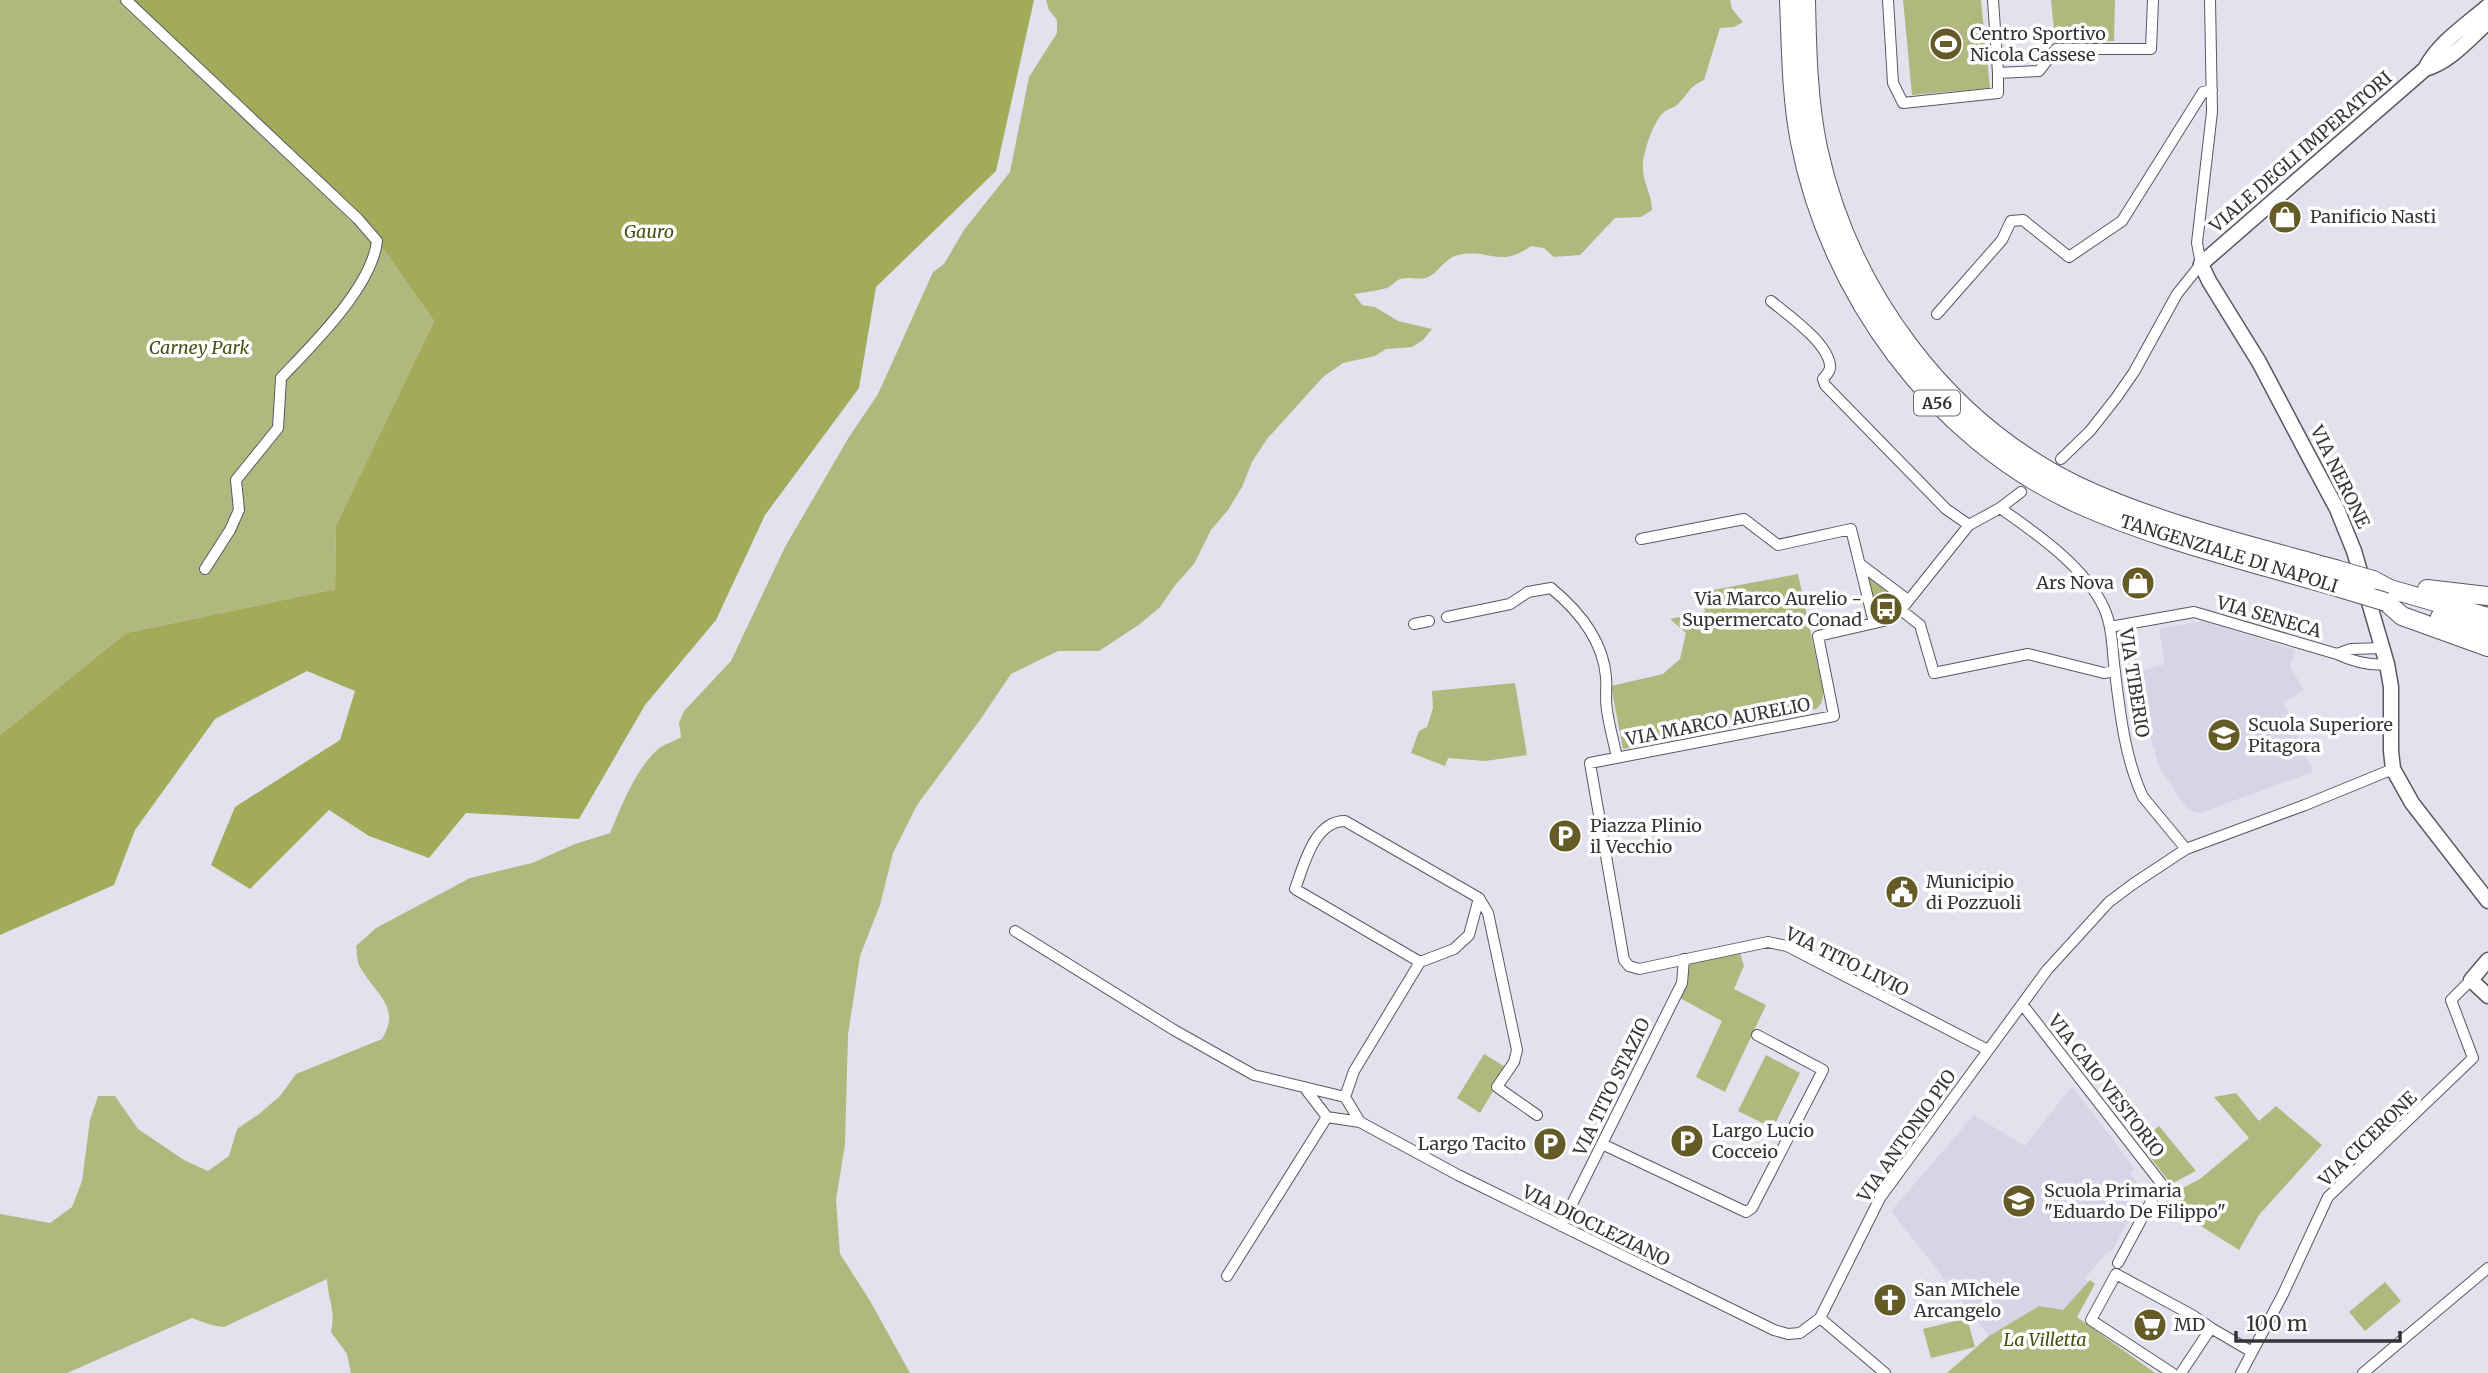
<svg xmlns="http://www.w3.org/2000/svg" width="2488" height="1373" viewBox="0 0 2488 1373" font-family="Merriweather,serif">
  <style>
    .built { fill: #d6d5e8 }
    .green { fill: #b1b87e }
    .forest { fill: #a2ab5a }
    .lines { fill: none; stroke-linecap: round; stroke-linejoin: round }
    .street-casing { stroke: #595863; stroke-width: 12 }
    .secondary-casing { stroke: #595863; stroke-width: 17 }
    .highway-casing { stroke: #595863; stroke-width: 20 }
    .street { stroke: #fff; stroke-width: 10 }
    .secondary { stroke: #fff; stroke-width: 14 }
    .highway { stroke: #fff; stroke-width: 18 }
    .highway-bridge-casing { stroke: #595863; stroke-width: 20; stroke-linecap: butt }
    .highway-bridge { stroke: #fff; stroke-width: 18 }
    .labels { text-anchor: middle; stroke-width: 7; stroke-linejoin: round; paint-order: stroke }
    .shield { fill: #fff; stroke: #717174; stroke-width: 2 }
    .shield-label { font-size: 16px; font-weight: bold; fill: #343439 }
    .poi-label { font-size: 18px; fill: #343439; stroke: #fff; text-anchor: start }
    .street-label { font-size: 18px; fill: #343439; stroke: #fff }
    .park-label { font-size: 18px; font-style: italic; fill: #494e11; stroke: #fff }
  </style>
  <rect width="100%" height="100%" fill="#e2e2ee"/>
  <path class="built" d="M2204,621L2295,650L2290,666L2304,690L2284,703L2313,772L2200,813L2188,810L2159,767L2133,673L2165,664L2159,628Z
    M2072,1086L2135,1169L2130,1173L2144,1191L2112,1251L2108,1252L2085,1278L2088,1282L2063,1311L2039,1306L1989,1336L1891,1211L1974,1115L2025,1146Z"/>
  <path class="green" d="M0,0H117L353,218L384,250L434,321L336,525L335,589L126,633L0,735Z
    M1046,0H1730L1732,9L1743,22L1734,27L1720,28L1704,80C1688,87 1689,94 1677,105C1673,108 1667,109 1663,113C1653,122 1642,155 1643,168C1643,184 1652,194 1652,210L1641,217L1615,218L1580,255L1554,257L1544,248L1531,246C1498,269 1491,248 1458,255C1445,258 1439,272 1428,277C1420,281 1409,276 1400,279C1395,281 1392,286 1387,288C1376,291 1365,292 1354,294L1362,305L1375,307L1398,321L1432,329L1423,340L1412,347L1386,349L1375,356L1343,363L1323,377L1267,439L1252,462L1242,487L1228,510L1211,530L1194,564L1176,584L1160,607L1140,624L1099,651H1058L1011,674L980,720L917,805L893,853L880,905L860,956L848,1035L845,1144L836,1200L840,1254L869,1299L910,1373H351L347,1354L331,1332C336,1310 328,1300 327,1279L224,1327L211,1325L192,1318L67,1373H0V1214L50,1223L72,1207L82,1181L90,1120L98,1096H115L138,1129L184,1160L208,1171L229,1156L237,1129L259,1114L280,1096L296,1074L382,1039C402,1007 375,994 360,967C357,962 357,952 356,946L376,928L470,878L532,863L575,844L610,833C622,805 634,772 657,750C663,744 674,742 681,737L679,723L684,711L731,661L785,547L849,437L878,394L933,272L944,264L964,230L1010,172L1029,77L1057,33V20L1049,10Z
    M1903,0H1981L1990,88L1912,95Z
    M2051,0H2115L2114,41L2055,40Z
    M1798,574L1823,690C1823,698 1823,704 1816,709L1623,749L1611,686L1663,674L1680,659L1686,633L1670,619L1705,612L1702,592Z
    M1866,574L1899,600L1889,608L1875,612Z
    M1515,683L1527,755L1485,761L1448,758L1445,766L1411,753L1419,731L1427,727L1433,708L1432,691Z
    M1740,953L1744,966L1734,989L1766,1005L1725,1092L1696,1077L1722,1021L1678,997L1687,964Z
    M1484,1054L1507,1068L1480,1113L1457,1098Z
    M1766,1055L1800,1073L1773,1128L1738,1111Z
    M2236,1093L2259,1121L2276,1106L2322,1145L2259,1215L2239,1250L2185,1216L2159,1208L2175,1192L2200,1179L2249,1138L2214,1097Z
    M2159,1126L2196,1171L2171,1184L2139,1143Z
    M2090,1280L2095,1284L2077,1317L2155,1373H1947L1989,1336L2039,1306L2063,1310Z
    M2385,1282L2401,1301L2365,1331L2349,1312Z
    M1967,1318L1975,1347L1931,1358L1923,1329Z"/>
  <path class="forest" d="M117,0H1034L996,171L876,287L859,388L765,515L716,620L645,705L579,819L466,813L429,858L369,836L329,810L250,889L211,865L235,807L340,740L355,691L307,671L215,719L135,830L114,885L0,935V735L126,633L335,589L336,525L434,321L384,250L353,218Z"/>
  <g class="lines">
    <defs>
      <path id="street" d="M126,0L358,219L377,241C372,287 312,345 281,378L278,428L236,480L239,510L230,530L205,569
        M1888,0L1893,83L1903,103L1998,93V73
        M1993,0L1998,73L2039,71L2056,49H2151L2153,0
        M1771,301C1788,315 1827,342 1830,365C1831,371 1826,375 1823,379L1825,385L1946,509L1969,525
        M1937,314L2002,240L2011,221L2023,220L2069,257L2122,221L2203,92L2212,90
        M2061,459L2090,431L2116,398L2134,372L2177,294L2201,264L2197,243L2212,112L2210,0
        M2000,508C2036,533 2085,567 2104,608C2113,628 2112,651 2115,672C2120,713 2125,759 2143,797L2186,849
        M1641,539L1744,519L1778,545L1851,529L1874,623
        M1860,564L1908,600
        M1901,610L1920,625L1934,673L2028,654L2104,673L2115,671
        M1447,617L1510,604L1528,592L1551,588C1579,611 1603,640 1606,677C1607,688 1605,699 1607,710C1609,726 1614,742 1617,758
        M1414,624L1429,621
        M2110,627L2194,612L2337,654
        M2383,648L2351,649L2337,654C2352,661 2370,666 2387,664
        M1479,898L1488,913L1517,1050L1514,1062L1497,1087L1537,1115
        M1015,931L1174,1030L1254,1075L1345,1097
        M2022,1004L2161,1183L2118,1263
        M1988,1050L1787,946L1768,942L1639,969L1629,966L1624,960L1590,763L1834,716L1818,636L1888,620L1901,610L1969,525L2000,508L2021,492
        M1304,1087L1327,1117L1360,1122L1458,1175L1774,1330L1788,1334L1800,1333L1820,1318L1880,1198L2047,970L2109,902L2133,884L2186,849L2305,805L2393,769
        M1345,1097L1354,1071L1420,962L1454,949L1469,935L1479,898L1345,821C1314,821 1304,865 1295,889L1420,962
        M1345,1097L1360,1122
        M1602,1144L1746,1212L1752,1208L1823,1070L1757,1035
        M1561,1226L1682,983L1684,959
        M1227,1276L1327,1117
        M1820,1318L1885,1373
        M2172,1373L2091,1320L2116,1274L2192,1315L2211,1328
        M2181,1373L2211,1328L2252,1352
        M2241,1373L2283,1294L2328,1197L2473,1058L2451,1000L2471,980
        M2363,1373L2488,1268"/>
      <path id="secondary" d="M2488,6C2466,25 2438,43 2425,69L2201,264L2209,281L2259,362L2307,453L2337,509L2354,551L2387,664L2391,687V751L2393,769L2412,803L2488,901
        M2425,69C2450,62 2469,39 2488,22
        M2488,960L2471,980L2488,996"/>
      <path id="highway" d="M1789,0C1791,47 1791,96 1800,142C1830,295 1934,437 2076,503C2158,540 2247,561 2333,586
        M1806,0C1807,49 1808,100 1818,148C1849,291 1945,422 2078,486C2159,524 2249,545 2335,569
        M2373,580L2390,589L2488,617
        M2427,589L2488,596
        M2386,602L2402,616L2488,647
        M2440,617L2488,632"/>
    </defs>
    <use href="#street" class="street-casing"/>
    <use href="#secondary" class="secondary-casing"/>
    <use href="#highway" class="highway-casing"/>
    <use href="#street" class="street"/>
    <use href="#secondary" class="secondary"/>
    <use href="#highway" class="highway"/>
    <defs>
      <path id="highway-bridge" d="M2335,569L2373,580
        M2333,586L2386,602"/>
    </defs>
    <use href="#highway-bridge" class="highway-bridge-casing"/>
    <use href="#highway-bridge" class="highway-bridge"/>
  </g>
  <defs>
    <symbol id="stadium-disc" viewBox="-11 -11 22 22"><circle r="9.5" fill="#645b27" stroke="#fff"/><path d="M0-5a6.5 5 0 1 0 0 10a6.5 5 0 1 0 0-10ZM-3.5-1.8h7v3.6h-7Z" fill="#fff"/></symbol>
    <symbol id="shop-disc" viewBox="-11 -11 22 22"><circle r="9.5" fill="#645b27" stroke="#fff"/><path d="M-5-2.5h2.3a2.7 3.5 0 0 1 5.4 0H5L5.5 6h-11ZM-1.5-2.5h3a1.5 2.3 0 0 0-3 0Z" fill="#fff"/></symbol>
    <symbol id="bus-disc" viewBox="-11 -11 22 22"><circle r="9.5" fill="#645b27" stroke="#fff"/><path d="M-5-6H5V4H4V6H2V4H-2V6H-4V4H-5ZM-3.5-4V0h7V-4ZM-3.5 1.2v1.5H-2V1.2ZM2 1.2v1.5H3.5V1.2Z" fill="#fff"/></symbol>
    <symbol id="school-disc" viewBox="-11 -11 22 22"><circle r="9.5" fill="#645b27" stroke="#fff"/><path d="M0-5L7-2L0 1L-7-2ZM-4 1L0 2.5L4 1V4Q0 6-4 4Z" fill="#fff"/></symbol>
    <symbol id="parking-disc" viewBox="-11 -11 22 22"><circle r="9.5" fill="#645b27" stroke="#fff"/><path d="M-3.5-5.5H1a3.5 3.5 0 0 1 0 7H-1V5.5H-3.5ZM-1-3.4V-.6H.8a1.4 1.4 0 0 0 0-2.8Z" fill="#fff"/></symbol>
    <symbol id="civic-disc" viewBox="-11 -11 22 22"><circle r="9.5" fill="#645b27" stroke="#fff"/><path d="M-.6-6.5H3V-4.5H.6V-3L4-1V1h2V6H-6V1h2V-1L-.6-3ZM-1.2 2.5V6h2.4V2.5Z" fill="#fff"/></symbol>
    <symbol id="church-disc" viewBox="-11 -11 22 22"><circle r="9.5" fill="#645b27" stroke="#fff"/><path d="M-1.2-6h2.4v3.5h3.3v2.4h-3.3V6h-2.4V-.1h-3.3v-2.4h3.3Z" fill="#fff"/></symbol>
    <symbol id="supermarket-disc" viewBox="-11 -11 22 22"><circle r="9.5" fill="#645b27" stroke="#fff"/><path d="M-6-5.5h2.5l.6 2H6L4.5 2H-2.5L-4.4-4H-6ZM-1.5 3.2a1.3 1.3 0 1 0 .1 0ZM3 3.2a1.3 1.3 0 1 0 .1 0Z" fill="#fff"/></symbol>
  </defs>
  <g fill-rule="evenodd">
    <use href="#stadium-disc" x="1927" y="25" width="38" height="38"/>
    <use href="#shop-disc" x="2266" y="198" width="38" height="38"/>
    <use href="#shop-disc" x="2119" y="564" width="38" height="38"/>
    <use href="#bus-disc" x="1867" y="590" width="38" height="38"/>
    <use href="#school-disc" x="2205" y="716" width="38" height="38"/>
    <use href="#parking-disc" x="1546" y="817" width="38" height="38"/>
    <use href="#civic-disc" x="1883" y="873" width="38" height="38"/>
    <use href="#parking-disc" x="1668" y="1122" width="38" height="38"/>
    <use href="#parking-disc" x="1531" y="1125" width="38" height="38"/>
    <use href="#school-disc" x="2000" y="1182" width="38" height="38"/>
    <use href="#church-disc" x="1871" y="1281" width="38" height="38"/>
    <use href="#supermarket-disc" x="2131" y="1306" width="38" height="38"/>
  </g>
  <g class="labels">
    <rect class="shield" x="1914" y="390.5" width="46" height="25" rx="5"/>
    <g class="shield-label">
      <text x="1937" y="409">A56</text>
    </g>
    <g class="poi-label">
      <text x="1970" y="40">Centro Sportivo<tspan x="1970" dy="21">Nicola Cassese</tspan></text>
      <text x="2310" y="223">Panificio Nasti</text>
      <text x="2114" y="589" text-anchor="end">Ars Nova</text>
      <text x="1862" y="605" text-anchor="end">Via Marco Aurelio -<tspan x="1862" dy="21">Supermercato Conad</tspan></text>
      <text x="2248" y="731">Scuola Superiore<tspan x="2248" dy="21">Pitagora</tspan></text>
      <text x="1590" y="832">Piazza Plinio<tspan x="1590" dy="21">il Vecchio</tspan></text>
      <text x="1926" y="888">Municipio<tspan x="1926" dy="21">di Pozzuoli</tspan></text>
      <text x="1712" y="1137">Largo Lucio<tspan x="1712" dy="21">Cocceio</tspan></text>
      <text x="1526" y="1150" text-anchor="end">Largo Tacito</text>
      <text x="2044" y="1197">Scuola Primaria<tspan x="2044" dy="21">"Eduardo De Filippo"</tspan></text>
      <text x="1914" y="1296">San MIchele<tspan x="1914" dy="21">Arcangelo</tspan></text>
      <text x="2174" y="1331">MD</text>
    </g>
    <g class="street-label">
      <text transform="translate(2301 152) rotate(-41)" y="6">VIALE DEGLI IMPERATORI</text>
      <text transform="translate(2340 477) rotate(64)" y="6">VIA NERONE</text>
      <text transform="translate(2229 554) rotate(17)" y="6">TANGENZIALE DI NAPOLI</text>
      <text transform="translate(2269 617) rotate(16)" y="6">VIA SENECA</text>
      <text transform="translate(2134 683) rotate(81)" y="6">VIA TIBERIO</text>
      <text transform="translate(1718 722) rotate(-11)" y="6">VIA MARCO AURELIO</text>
      <text transform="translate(1847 962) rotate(26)" y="6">VIA TITO LIVIO</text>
      <text transform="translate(2106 1086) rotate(52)" y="6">VIA CAIO VESTORIO</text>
      <text transform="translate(1612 1087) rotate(-64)" y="6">VIA TITO STAZIO</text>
      <text transform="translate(1907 1136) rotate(-55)" y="6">VIA ANTONIO PIO</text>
      <text transform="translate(2368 1139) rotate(-44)" y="6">VIA CICERONE</text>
      <text transform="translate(1596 1226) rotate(26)" y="6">VIA DIOCLEZIANO</text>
    </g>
    <g class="park-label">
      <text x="649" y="238">Gauro</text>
      <text x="199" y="354">Carney Park</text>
      <text x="2045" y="1346">La Villetta</text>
    </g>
  </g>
  <path d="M2236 1331v10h164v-10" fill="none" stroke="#343439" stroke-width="3.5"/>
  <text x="2246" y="1331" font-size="21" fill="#343439" stroke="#ffffff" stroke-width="5" paint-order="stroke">100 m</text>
</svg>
